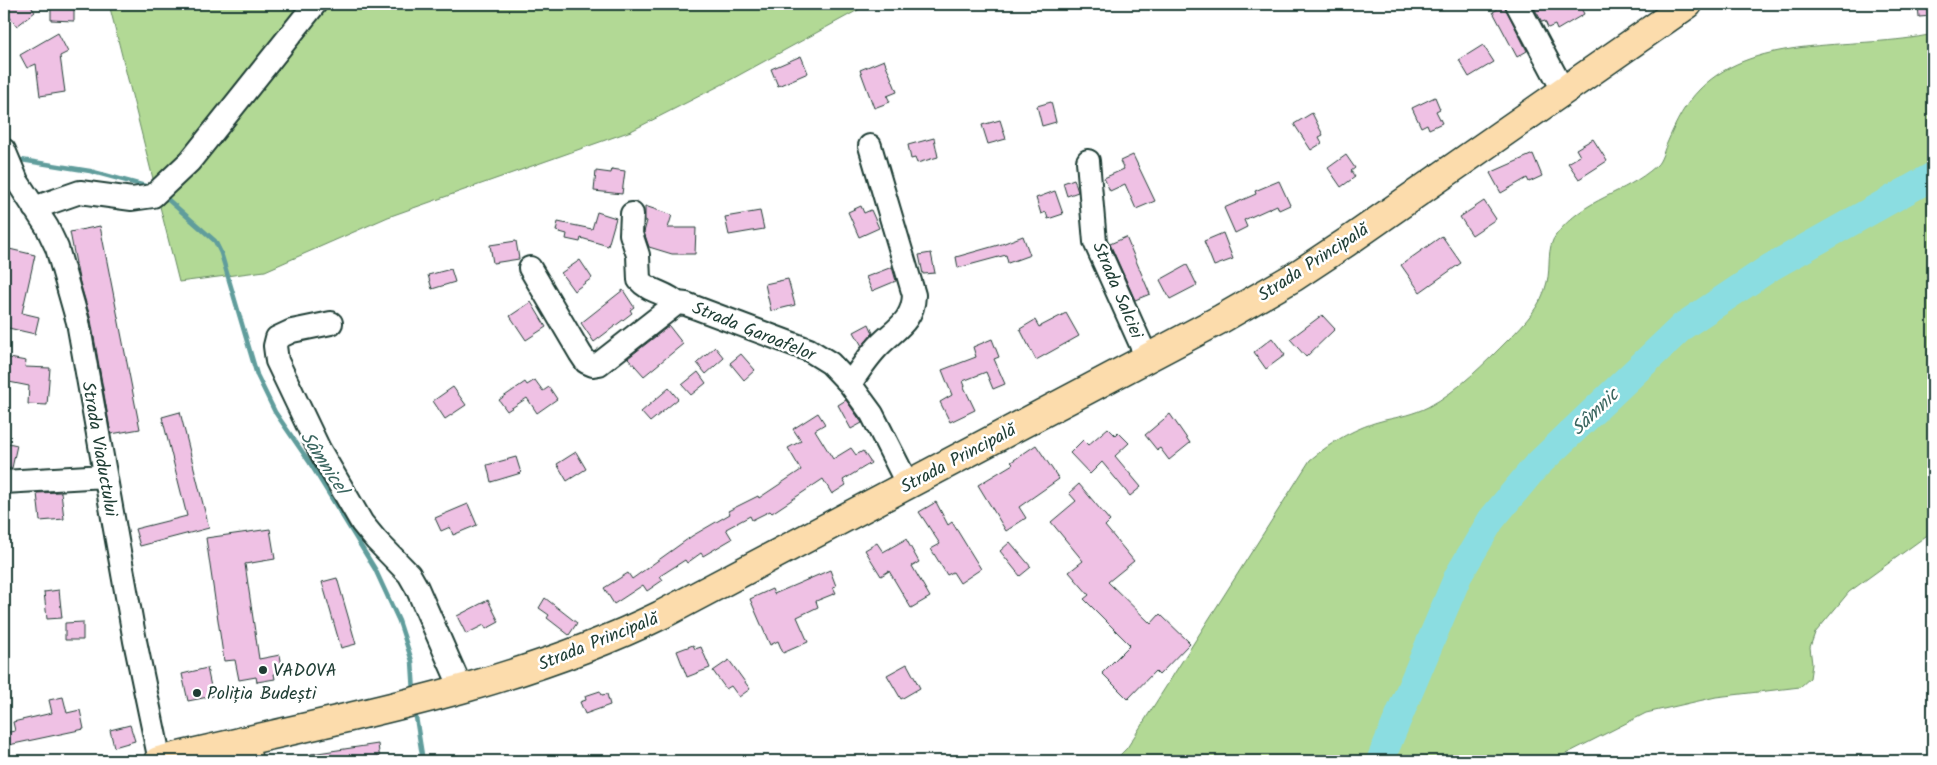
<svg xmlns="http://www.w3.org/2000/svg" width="1937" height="765" viewBox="0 0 1937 765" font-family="Kalam,sans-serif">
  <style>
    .green { fill: #b2d995; stroke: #688b64 }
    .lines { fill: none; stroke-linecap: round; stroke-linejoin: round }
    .stream { stroke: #609d9c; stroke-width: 4.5 }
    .river { stroke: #8bdde1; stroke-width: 28 }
    .building { fill: #efc1e4; stroke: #1f3d34 }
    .minor-casing { stroke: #1f3d34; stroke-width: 26 }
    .major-casing { stroke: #1f3d34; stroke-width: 31 }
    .highway-casing { stroke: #1f3d34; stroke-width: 31 }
    .minor { stroke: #fff; stroke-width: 22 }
    .major { stroke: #fcdcac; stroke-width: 28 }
    .highway { stroke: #fcdcac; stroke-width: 28 }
    .poi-dot { fill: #1f3d34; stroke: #fff; stroke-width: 2 }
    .labels { text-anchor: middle; stroke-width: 5; stroke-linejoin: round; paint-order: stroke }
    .street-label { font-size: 18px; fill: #1f3d34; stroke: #fff }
    .poi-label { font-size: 18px; fill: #1f3d34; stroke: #fff; text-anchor: start }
    .water-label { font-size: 19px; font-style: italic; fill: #3a655f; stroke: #fff }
  </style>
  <rect width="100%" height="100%" fill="#fff"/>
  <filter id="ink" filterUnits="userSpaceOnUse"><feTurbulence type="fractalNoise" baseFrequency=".02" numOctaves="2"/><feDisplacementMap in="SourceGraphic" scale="10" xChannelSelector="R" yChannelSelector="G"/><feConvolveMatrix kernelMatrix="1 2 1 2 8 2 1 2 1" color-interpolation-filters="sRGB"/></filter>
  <g filter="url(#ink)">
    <path class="green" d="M109,4H869L721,85L631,131L388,217L265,271L179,282Z
      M1933,34V531L1849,592L1815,633L1810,647L1812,664L1810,678L1800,687L1716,697L1646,713L1552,761H1110L1117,758L1127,748L1310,460C1333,441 1356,427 1385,420C1399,417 1414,414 1428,407C1458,391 1485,363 1509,339C1525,323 1542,305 1547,282C1551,267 1546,248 1556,235C1585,197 1624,195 1656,166C1662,161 1664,149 1668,141C1676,122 1685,104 1700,89C1757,32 1858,51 1933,34Z"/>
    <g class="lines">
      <path class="stream" d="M15,159L90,171L149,187
        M165,197L215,241L221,253L257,375L275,412L310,463L375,569L399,621L412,661L414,693
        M415,711L423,761"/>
      <path class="river" d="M1380,761L1458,576L1491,520L1535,467L1683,326L1771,267L1933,176"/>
    </g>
    <path class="building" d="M4,4H29L35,12L17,26L4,10Z
      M51,4H74V21L51,20Z
      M1532,4H1579L1584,14L1557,30L1555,25L1548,28L1545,21L1542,22Z
      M1918,4H1933V16L1919,17Z
      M1504,5L1527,51L1517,57L1493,12Z
      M58,33L68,52L60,56L65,92L40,96L36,64L27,68L20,55Z
      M1483,45L1494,62L1469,77L1459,60Z
      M801,56L808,73L778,86L771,69Z
      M884,60L897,92L887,96L890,102L874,108L860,70Z
      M1435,97L1440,109L1436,111L1442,123L1429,129L1427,124L1421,127L1412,108Z
      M1051,102L1056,122L1042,126L1037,106Z
      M1312,113L1323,135L1319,137L1322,143L1311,150L1294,124Z
      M1000,120L1006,139L988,144L982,125Z
      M934,138L938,157L917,163L915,158L911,159L908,145Z
      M1593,139L1607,161L1579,179L1568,163L1580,156L1576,149Z
      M1533,154L1542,176L1529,182L1527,178L1501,193L1490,173Z
      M1133,155L1155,201L1136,209L1125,184L1110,191L1104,178L1124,169L1120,161Z
      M1346,155L1355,168L1351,171L1355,177L1341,187L1328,168Z
      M612,169L625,171L622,194L594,191L596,171L611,173Z
      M1074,179L1078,192L1067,196L1063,183Z
      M1279,181L1290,205L1279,210L1277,205L1244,220L1247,227L1235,233L1224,208L1256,194L1255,191Z
      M1055,191L1063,214L1048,219L1046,212L1041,214L1036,198Z
      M1484,201L1496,219L1472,235L1460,217Z
      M645,206L672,215L668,228H696L695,254H672L649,247L644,232L647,221L645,220Z
      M861,206L864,213L871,210L879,228L859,237L848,212Z
      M760,211L764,229L729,235L725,217Z
      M597,212L616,218L608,246L581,238L580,242L566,239L567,234L556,231L558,222L592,229Z
      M100,226L140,429L111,434L91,320L79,279L70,232Z
      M1223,233L1233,259L1214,266L1204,241Z
      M1023,236L1030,255L1008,263L1006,255L958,268L956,257L1002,244Z
      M1442,236L1461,263L1420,292L1401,265Z
      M1126,237L1150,294L1135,300L1110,244Z
      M516,241L519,259L493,263L490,245Z
      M5,248L35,255L22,313L39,317L35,334L4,327Z
      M931,253L935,273L923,274L919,255Z
      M580,260L592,278L574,291L561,273Z
      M1187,265L1197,285L1170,299L1160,280Z
      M892,267L896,281L872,291L866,277Z
      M451,269L455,282L432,289L428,275Z
      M788,279L795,305L771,311L765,284Z
      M623,290L634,307L630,310L632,313L594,342L581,323Z
      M531,302L546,327L526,340L510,316Z
      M1066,313L1079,336L1036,360L1020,329L1035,320L1039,327Z
      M1322,315L1335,329L1306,357L1290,339Z
      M869,324L873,333L862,346L854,332Z
      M669,326L683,344L644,376L628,358Z
      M1272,338L1285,355L1266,369L1254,352Z
      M992,339L999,357L994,359L1005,384L993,389L986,372L963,381L965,386L964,387L975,410L950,422L940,402L952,395L942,370L976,357L973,347Z
      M715,347L724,358L706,374L697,363Z
      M741,354L755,370L744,380L730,363Z
      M4,357L26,361L25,367L50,368L47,405L28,404L29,386L4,381Z
      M698,372L706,383L691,395L682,385Z
      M535,380L543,391L549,387L557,399L537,413L527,398L507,411L499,400L525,382L527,385Z
      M453,387L466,405L445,419L433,401Z
      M669,388L678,399L650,422L641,412Z
      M846,400L862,423L851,429L838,405Z
      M180,412L209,528L140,546L135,529L187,516L162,417Z
      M818,413L825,424L815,430L833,459L851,448L856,455L863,451L871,463L843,480L846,485L832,494L823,479L772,513L770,511L752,520L750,516L726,529L732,539L703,556L701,553L687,563L685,560L660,576L663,580L647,591L643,585L614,604L604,588L628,573L632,579L692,536L730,514L728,511L758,496L759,498L801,470L788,448L801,441L793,429Z
      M1170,414L1190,443L1169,460L1160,448L1157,450L1145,435Z
      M1108,428L1115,435L1118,432L1129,443L1115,456L1141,487L1130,496L1102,462L1090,474L1070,453L1083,440L1088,445Z
      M4,442L17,445L12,468L4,469Z
      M1036,445L1059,479L1019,507L1026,518L1006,531L978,485L1013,464L1011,462Z
      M576,452L586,469L567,481L557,464Z
      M516,457L521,473L491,482L487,465Z
      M1079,484L1110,521L1105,526L1134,561L1108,582L1151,624L1160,614L1190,643L1159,675L1155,671L1128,699L1102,673L1130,645L1084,599L1089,595L1069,572L1083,561L1051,522L1076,501L1069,493Z
      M61,492L64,519L40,521L37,493Z
      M936,502L948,525L952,522L981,569L960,583L953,572L947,575L931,549L940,544L919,512Z
      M468,504L477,525L453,535L450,527L441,531L435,518Z
      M270,529L275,559L245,564L259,659L280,655L283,672L274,674L275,679L257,682L256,677L239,680L235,660L224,661L206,538Z
      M906,539L919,562L912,566L930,597L911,608L889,571L881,576L865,550L877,543L883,552Z
      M1010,542L1031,567L1020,576L1000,551Z
      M830,570L836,586L833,587L836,593L816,601L818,607L797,617L808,642L783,653L778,641L770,645L750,599L772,589L774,594Z
      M337,578L356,644L341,648L322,582Z
      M59,590L62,618L47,619L44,592Z
      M545,598L577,623L569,635L547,618L549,615L539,608Z
      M488,600L499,622L486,629L484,625L466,634L457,616Z
      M83,622V640H65V623Z
      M693,645L695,649L701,647L710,668L687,677L677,651Z
      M729,660L750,689L739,697L731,686L726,689L713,671Z
      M907,664L920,688L901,699L887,675Z
      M207,668L213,696L188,701L182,674Z
      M600,691L602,695L607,694L610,705L585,714L580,702L586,700L585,696Z
      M63,697L67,713L80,710L84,729L4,746V733L15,731L13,722L52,713L49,700Z
      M130,725L135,741L114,747L110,730Z
      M378,744L380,761H311V754Z"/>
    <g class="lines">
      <defs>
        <path id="minor" d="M1517,4L1563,90
          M4,150L17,181L47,227L57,248L78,322L135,641L160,761
          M1088,161L1095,242L1147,358
          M34,208L80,192L132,199L153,196L190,161L315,4
          M632,214L631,234L638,255L639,280C649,292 666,292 677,303
          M530,268L580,353L586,362L593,365L599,364L677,303L686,304L809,350L830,363L850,384L872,414L908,485
          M331,323L292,331L277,338L275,346L277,361L319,449L362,523L376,540L409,574L417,588L461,688
          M850,384C858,372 866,360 875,350C892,330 913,324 914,295L870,146
          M4,482L105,476"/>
        <path id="major" d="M243,741L248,761"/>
        <path id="highway" d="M158,761C328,720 504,692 661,615L1221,319L1294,277L1347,242L1688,4"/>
      </defs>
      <use href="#minor" class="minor-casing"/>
      <use href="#major" class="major-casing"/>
      <use href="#highway" class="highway-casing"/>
      <use href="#minor" class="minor"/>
      <use href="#major" class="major"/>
      <use href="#highway" class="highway"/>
    </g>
  </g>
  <g class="poi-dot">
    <circle cx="263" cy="670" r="5"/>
    <circle cx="197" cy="693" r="5"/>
  </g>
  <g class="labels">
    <g class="street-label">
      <text transform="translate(1313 262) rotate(-33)" y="6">Strada Principală</text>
      <text transform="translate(1118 290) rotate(67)" y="6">Strada Salciei</text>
      <text transform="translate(754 331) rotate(22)" y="6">Strada Garoafelor</text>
      <text transform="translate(100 449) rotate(80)" y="6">Strada Viaductului</text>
      <text transform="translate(958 458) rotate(-28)" y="6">Strada Principală</text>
      <text transform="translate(598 641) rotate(-22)" y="6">Strada Principală</text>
    </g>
    <g class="poi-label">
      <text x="273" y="676">VADOVA</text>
      <text x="207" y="699">Poliția Budești</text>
    </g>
    <g class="water-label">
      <text transform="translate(1594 411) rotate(-44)" y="7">Sâmnic</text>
      <text transform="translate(325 462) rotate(57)" y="7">Sâmnicel</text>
    </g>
  </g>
  <rect width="1937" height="765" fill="none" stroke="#fff" stroke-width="20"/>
  <rect x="10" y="10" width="1917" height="745" fill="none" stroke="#1f3d34" stroke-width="2" filter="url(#ink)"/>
</svg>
